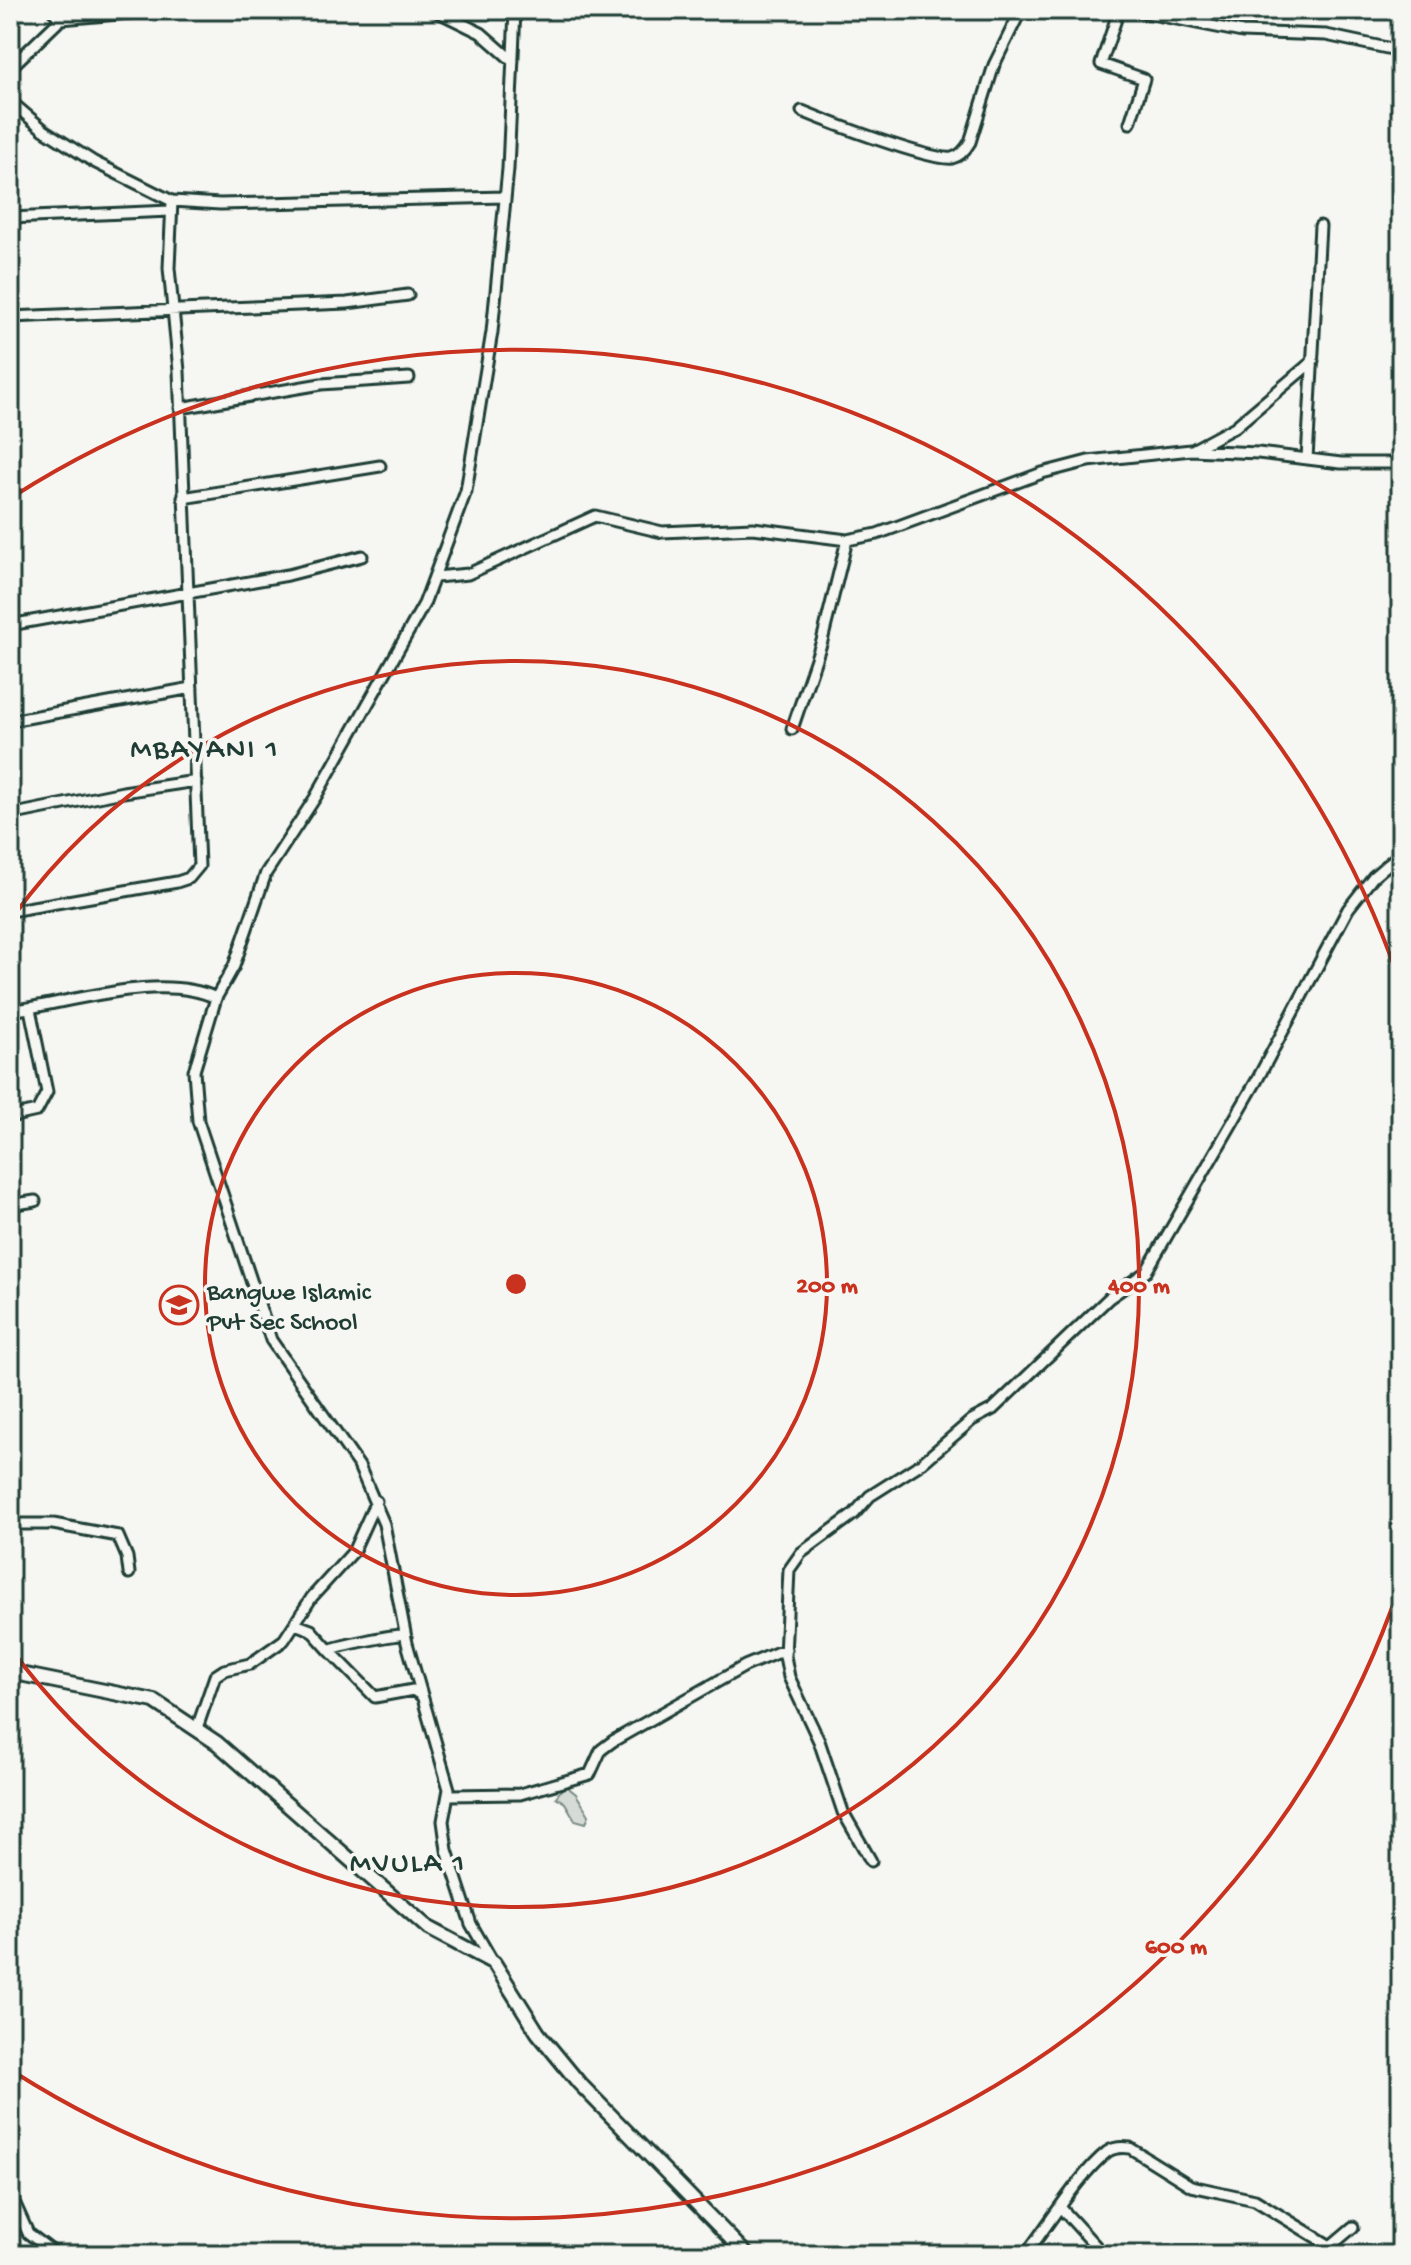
<svg xmlns="http://www.w3.org/2000/svg" width="1411" height="2265" viewBox="0 0 1411 2265" font-family="'Gochi Hand',sans-serif">
  <style>
    .green { fill: #d6dbd6; stroke: #7a8c85; stroke-width: 2 }
    .lines { fill: none; stroke-linecap: round; stroke-linejoin: round }
    .minor-casing { stroke: #1f3d34; stroke-width: 15 }
    .tertiary-casing { stroke: #1f3d34; stroke-width: 18 }
    .minor { stroke: #f6f6f2; stroke-width: 9 }
    .tertiary { stroke: #f6f6f2; stroke-width: 12 }
    .ring { fill: none; stroke: #c8321e; stroke-width: 4 }
    .labels { text-anchor: middle; stroke-width: 7; stroke-linejoin: round; paint-order: stroke }
    .poi-label { font-size: 26px; fill: #1f3d34; stroke: #f6f6f2; text-anchor: start }
    .quarter-label { font-size: 30px; letter-spacing: 2px; fill: #1f3d34; stroke: #f6f6f2 }
    .centre { fill: #c8321e; stroke: #f6f6f2; stroke-width: 4 }
    .ring-label { font-size: 24px; text-anchor: middle; font-weight: bold; fill: #c8321e; stroke: #f6f6f2; stroke-width: 7; stroke-linejoin: round; paint-order: stroke }
  </style>
  <rect width="100%" height="100%" fill="#f6f6f2"/>
  <filter id="ink" filterUnits="userSpaceOnUse"><feTurbulence type="fractalNoise" baseFrequency=".0125" numOctaves="2"/><feDisplacementMap in="SourceGraphic" scale="16" xChannelSelector="R" yChannelSelector="G"/><feConvolveMatrix kernelMatrix="1 2 1 2 8 2 1 2 1" color-interpolation-filters="sRGB"/></filter>
  <g filter="url(#ink)">
    <path class="green" d="M565,1785L576,1794L589,1815L586,1823L575,1820L565,1803L556,1797Z"/>
    <g class="lines">
      <defs>
        <path id="minor" d="M52,10L61,19
          M434,10L481,33L513,61
          M1119,10L1101,64L1144,79L1130,123
          M1131,10L1242,32L1326,35L1401,51
          M10,68L61,19L153,11L224,10
          M10,101L44,130L94,162L172,201L220,204L505,197
          M802,111C826,121 930,161 952,158C961,156 966,149 970,142L994,65L1021,10
          M10,218L170,211
          M10,317L347,303L408,295
          M180,408L321,384L409,378
          M1194,449L1235,427L1313,361
          M1307,459L1320,226
          M183,498L380,466
          M436,577L468,574L595,516L662,532L753,528L847,540L877,534L1042,473L1088,461L1191,450L1258,453L1341,463H1401
          M10,625L288,575L362,556
          M10,721L192,688
          M792,729L822,641L847,540
          M10,815L123,792L196,781
          M10,911L177,882L189,878L199,866L179,371L169,268L172,201
          M10,1011C70,1003 161,972 216,998
          M10,1117L37,1111L47,1092L30,1009
          M10,1205L35,1201
          M10,1524H53L118,1536L127,1557L129,1573
          M295,1624L311,1630L329,1650C336,1646 401,1633 405,1635
          M329,1650L375,1697L413,1690L422,1696
          M197,1728L215,1676L224,1670L250,1664L284,1640L312,1597L353,1552L376,1501
          M449,1795L520,1794L590,1774L601,1750L613,1741L745,1666L786,1649
          M871,1861L843,1812L819,1741L789,1677L785,1656L789,1570L801,1553L854,1514L870,1496L922,1463L972,1420L993,1409L1109,1298L1146,1272L1257,1080L1348,909L1373,877L1401,853
          M493,1962L471,1924L447,1850L443,1821L449,1789L407,1643L384,1524L359,1466L271,1340L198,1121L194,1071L216,998L234,966L266,873L315,798L424,604L466,491L492,332L508,169L515,10
          M10,2193L28,2233L57,2255
          M1061,2208L1104,2255
          M1025,2255C1047,2227 1080,2173 1107,2152C1114,2147 1122,2147 1130,2148L1191,2186L1255,2200L1345,2255
          M1320,2255L1353,2227"/>
        <path id="tertiary" d="M10,1672L154,1701L217,1743L428,1928L494,1963L538,2033L579,2083L747,2255"/>
      </defs>
      <use href="#minor" class="minor-casing"/>
      <use href="#tertiary" class="tertiary-casing"/>
      <use href="#minor" class="minor"/>
      <use href="#tertiary" class="tertiary"/>
    </g>
  </g>
  <g class="ring">
    <circle cx="516" cy="1284" r="311"/>
    <path d="M12 918A623 623 0 1 1 12 1650"/>
    <path d="M1399 1588A934 934 0 0 1 14 2072M14 496A934 934 0 0 1 1399 980"/>
  </g>
  <defs>
    <symbol id="school-ring" viewBox="-11 -11 22 22"><circle r="9.5" fill="#f6f6f2" stroke="#c8321e" stroke-width="1.5"/><path d="M0-5L7-2L0 1L-7-2ZM-4 1L0 2.5L4 1V4Q0 6-4 4Z" fill="#c8321e"/></symbol>
  </defs>
  <g fill-rule="evenodd">
    <use href="#school-ring" x="157" y="1283" width="44" height="44"/>
  </g>
  <g class="labels">
    <g class="poi-label">
      <text x="207" y="1299">Bangwe Islamic<tspan x="207" dy="30">Pvt Sec School</tspan></text>
    </g>
    <g class="quarter-label">
      <text x="205" y="757">MBAYANI 1</text>
      <text x="408" y="1871">MVULA 1</text>
    </g>
  </g>
  <circle cx="516" cy="1284" r="12" class="centre"/>
  <g class="ring-label">
    <text x="827" y="1292">200 m</text>
    <text x="1139" y="1292">400 m</text>
    <text x="1176" y="1953">600 m</text>
  </g>
  <rect width="1411" height="2265" fill="none" stroke="#f6f6f2" stroke-width="40"/>
  <rect x="20" y="20" width="1371" height="2225" fill="none" stroke="#1f3d34" stroke-width="3" filter="url(#ink)"/>
</svg>
